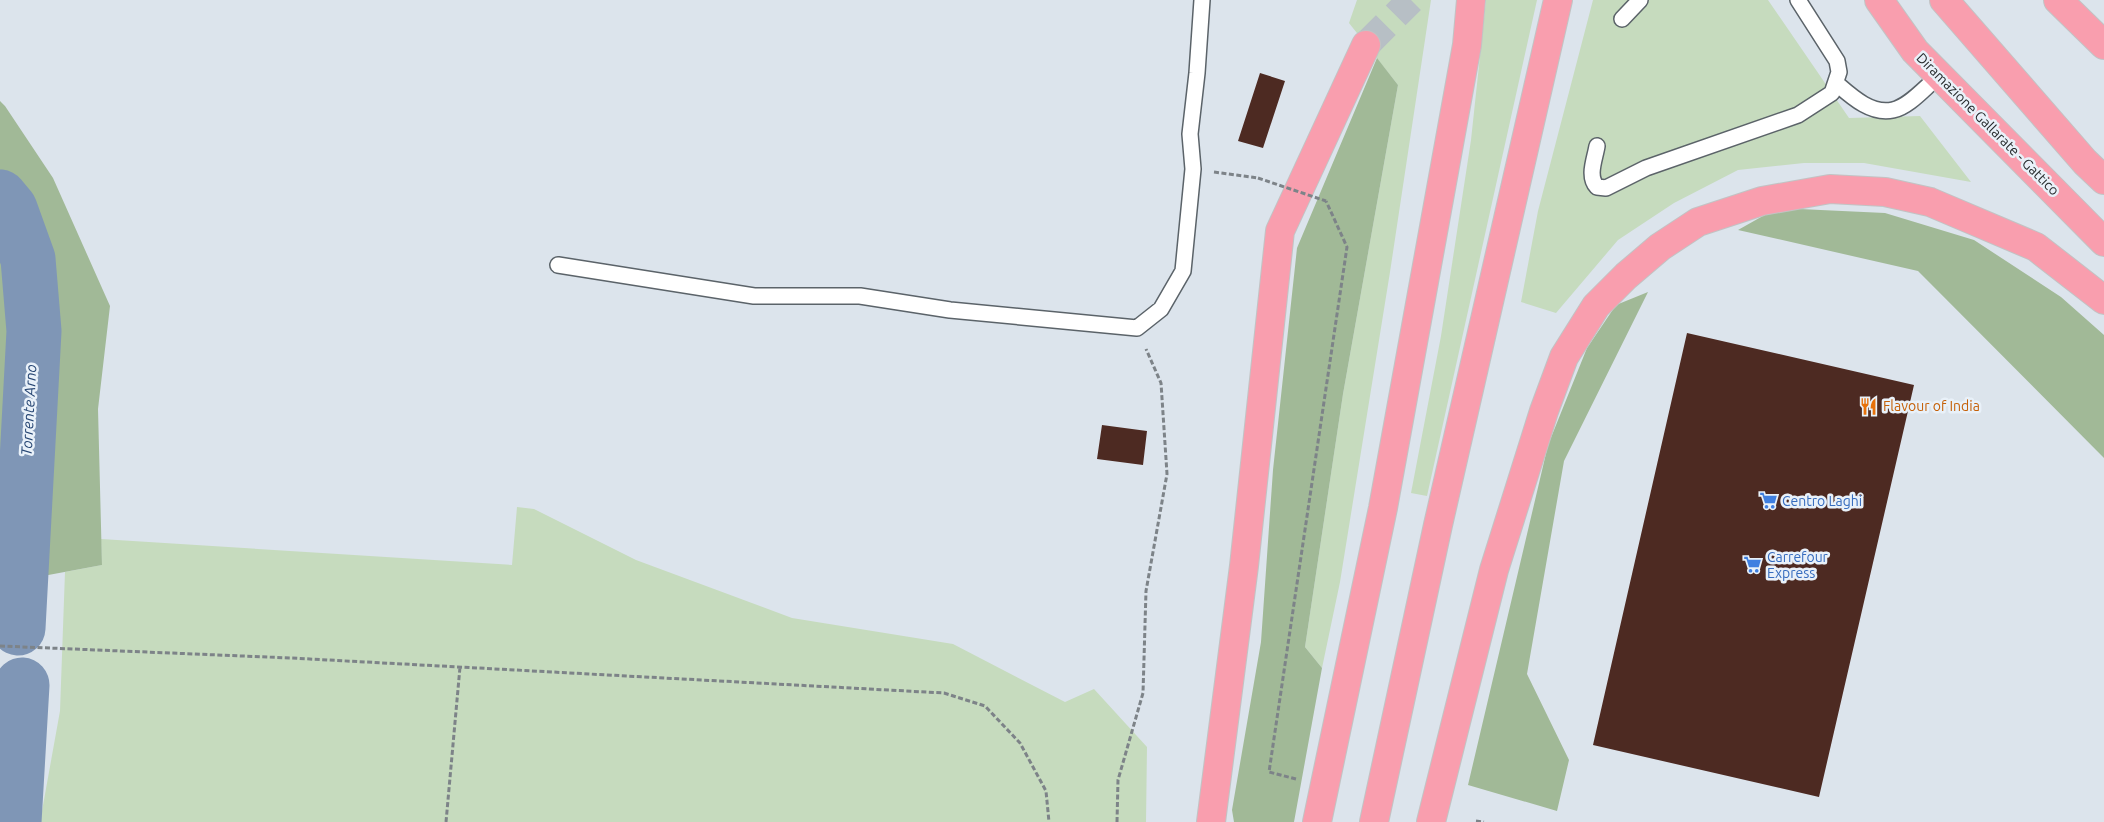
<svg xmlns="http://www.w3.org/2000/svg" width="2104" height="822" viewBox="0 0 2104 822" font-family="Ubuntu,sans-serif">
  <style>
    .green { fill: #c6dbbe }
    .forest { fill: #a1b997 }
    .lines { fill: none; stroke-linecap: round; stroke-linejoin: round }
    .river { stroke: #7f96b6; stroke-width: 55 }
    .building { fill: #4d2a22 }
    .motorway-tunnel { stroke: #b7bfc5; stroke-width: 28; stroke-dasharray: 28 14; stroke-linecap: butt }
    .service-casing { stroke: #5b6369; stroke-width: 18 }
    .motorway-casing { stroke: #c2c3c4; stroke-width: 30 }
    .path { stroke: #7d8388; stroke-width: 3; stroke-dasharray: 5 2.5; stroke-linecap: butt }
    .service { stroke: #fff; stroke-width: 15 }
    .motorway { stroke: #f99eae; stroke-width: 28 }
    .path-bridge { stroke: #7d8388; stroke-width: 3; stroke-dasharray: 5 2.5; stroke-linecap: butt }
    .labels { text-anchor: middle; stroke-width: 5; stroke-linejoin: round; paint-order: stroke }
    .street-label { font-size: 14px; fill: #25292b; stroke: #e9f1f9 }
    .food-label { font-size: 14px; fill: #c56008; stroke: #e9f1f9; text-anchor: start }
    .shop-label { font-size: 14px; fill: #366cbe; stroke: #e9f1f9; text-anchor: start }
    .water-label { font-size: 15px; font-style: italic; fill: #274673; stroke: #e9f1f9 }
  </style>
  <rect width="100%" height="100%" fill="#dce4ec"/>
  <path class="green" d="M1357,0H1431L1390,272L1340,582L1322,668L1305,647L1343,394L1398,85L1349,23Z
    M1486,0H1537L1427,496L1411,493L1441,336L1471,140Z
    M1593,0H1768L1849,118L1920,116L1971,182L1864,163H1804L1738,170L1674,203L1618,240L1556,313L1521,302L1538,211Z
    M517,507L534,509L636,560L792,618L953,644L1065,702L1094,689L1147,747L1146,822H40L60,711L65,572L102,565L101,539L512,565Z
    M0,684H9L5,803L0,822Z"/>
  <path class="forest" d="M1377,58L1398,85L1343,394L1305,647L1322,668L1294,822H1234L1232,810L1261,642L1273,470L1297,248Z
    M0,101L5,106L53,178L110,306L98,409L102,565L0,584Z
    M1777,208L1885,213L1974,240L2061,297L2104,335V458L1918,271L1738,230Z
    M1648,292L1564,461L1527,674L1569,760L1557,811L1468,785L1548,445L1587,348L1616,305Z"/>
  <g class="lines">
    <path class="river" d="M0,197L10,209L28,259L34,331L18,628
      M14,822L22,685"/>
  </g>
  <path class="building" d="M1260,73L1285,81L1263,148L1238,141Z
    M1687,333L1914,385L1819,797L1593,745Z
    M1102,425L1147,431L1143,465L1097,459Z"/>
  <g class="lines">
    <path class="motorway-tunnel" d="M1366,45L1411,0"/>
    <defs>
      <path id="service" d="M1622,19L1640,0
        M1836,83C1851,96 1871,115 1893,110C1907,107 1921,92 1931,83
        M1597,146C1595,159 1587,176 1597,187L1606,188L1646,168L1798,115L1832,93L1839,72L1837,61L1798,0
        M558,265L754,296H860L950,310L1137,328L1161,309L1183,271L1193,169L1190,134L1197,73L1202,0"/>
      <path id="motorway" d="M1879,0L1915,51L2104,242
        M1944,0L2085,162L2104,180
        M2058,0L2104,45
        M1211,822L1244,566L1280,231L1366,45
        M1317,822L1383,508L1467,45L1471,0
        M1374,822L1438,525L1558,0
        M1431,822L1494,570L1544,411L1564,357L1596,306L1626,276L1660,247L1698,222L1762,201L1830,189L1885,192L1930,202L2036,247L2104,300"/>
    </defs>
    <use href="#service" class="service-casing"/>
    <use href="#motorway" class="motorway-casing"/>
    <path class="path" d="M1214,172L1258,178
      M0,646L291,658L944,693L985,706L1020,743L1046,791L1049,822
      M1296,779L1269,772L1347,247L1326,201
      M1476,821L1484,822
      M446,822L460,667
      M1117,822L1118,780L1143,693L1146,591L1167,474L1161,383L1146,349"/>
    <use href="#service" class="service"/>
    <use href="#motorway" class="motorway"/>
    <path class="path-bridge" d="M1258,178L1326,201"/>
  </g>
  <defs>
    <symbol id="restaurant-bare" viewBox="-9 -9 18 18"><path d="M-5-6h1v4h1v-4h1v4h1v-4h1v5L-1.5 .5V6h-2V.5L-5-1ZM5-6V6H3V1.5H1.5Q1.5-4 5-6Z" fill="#e8710a" stroke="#e9f1f9" stroke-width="2.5" paint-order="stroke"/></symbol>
    <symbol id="supermarket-bare" viewBox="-9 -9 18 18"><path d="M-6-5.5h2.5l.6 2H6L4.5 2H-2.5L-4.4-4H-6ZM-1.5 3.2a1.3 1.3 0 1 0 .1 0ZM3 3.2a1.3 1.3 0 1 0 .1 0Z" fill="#3f7fe0" stroke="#e9f1f9" stroke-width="2.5" paint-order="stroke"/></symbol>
  </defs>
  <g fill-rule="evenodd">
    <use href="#restaurant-bare" x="1856" y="394" width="25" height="25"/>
    <use href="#supermarket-bare" x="1756" y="488" width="25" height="25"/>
    <use href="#supermarket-bare" x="1740" y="552" width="25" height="25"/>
  </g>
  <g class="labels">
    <g class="street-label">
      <text transform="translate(1988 124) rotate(45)" y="5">Diramazione Gallarate - Gattico</text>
    </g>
    <g class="food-label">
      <text x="1883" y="411">Flavour of India</text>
    </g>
    <g class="shop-label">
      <text x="1782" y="506">Centro Laghi</text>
      <text x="1767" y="562">Carrefour<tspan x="1767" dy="16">Express</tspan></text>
    </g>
    <g class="water-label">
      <text transform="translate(29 410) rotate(-87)" y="5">Torrente Arno</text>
    </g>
  </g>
</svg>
